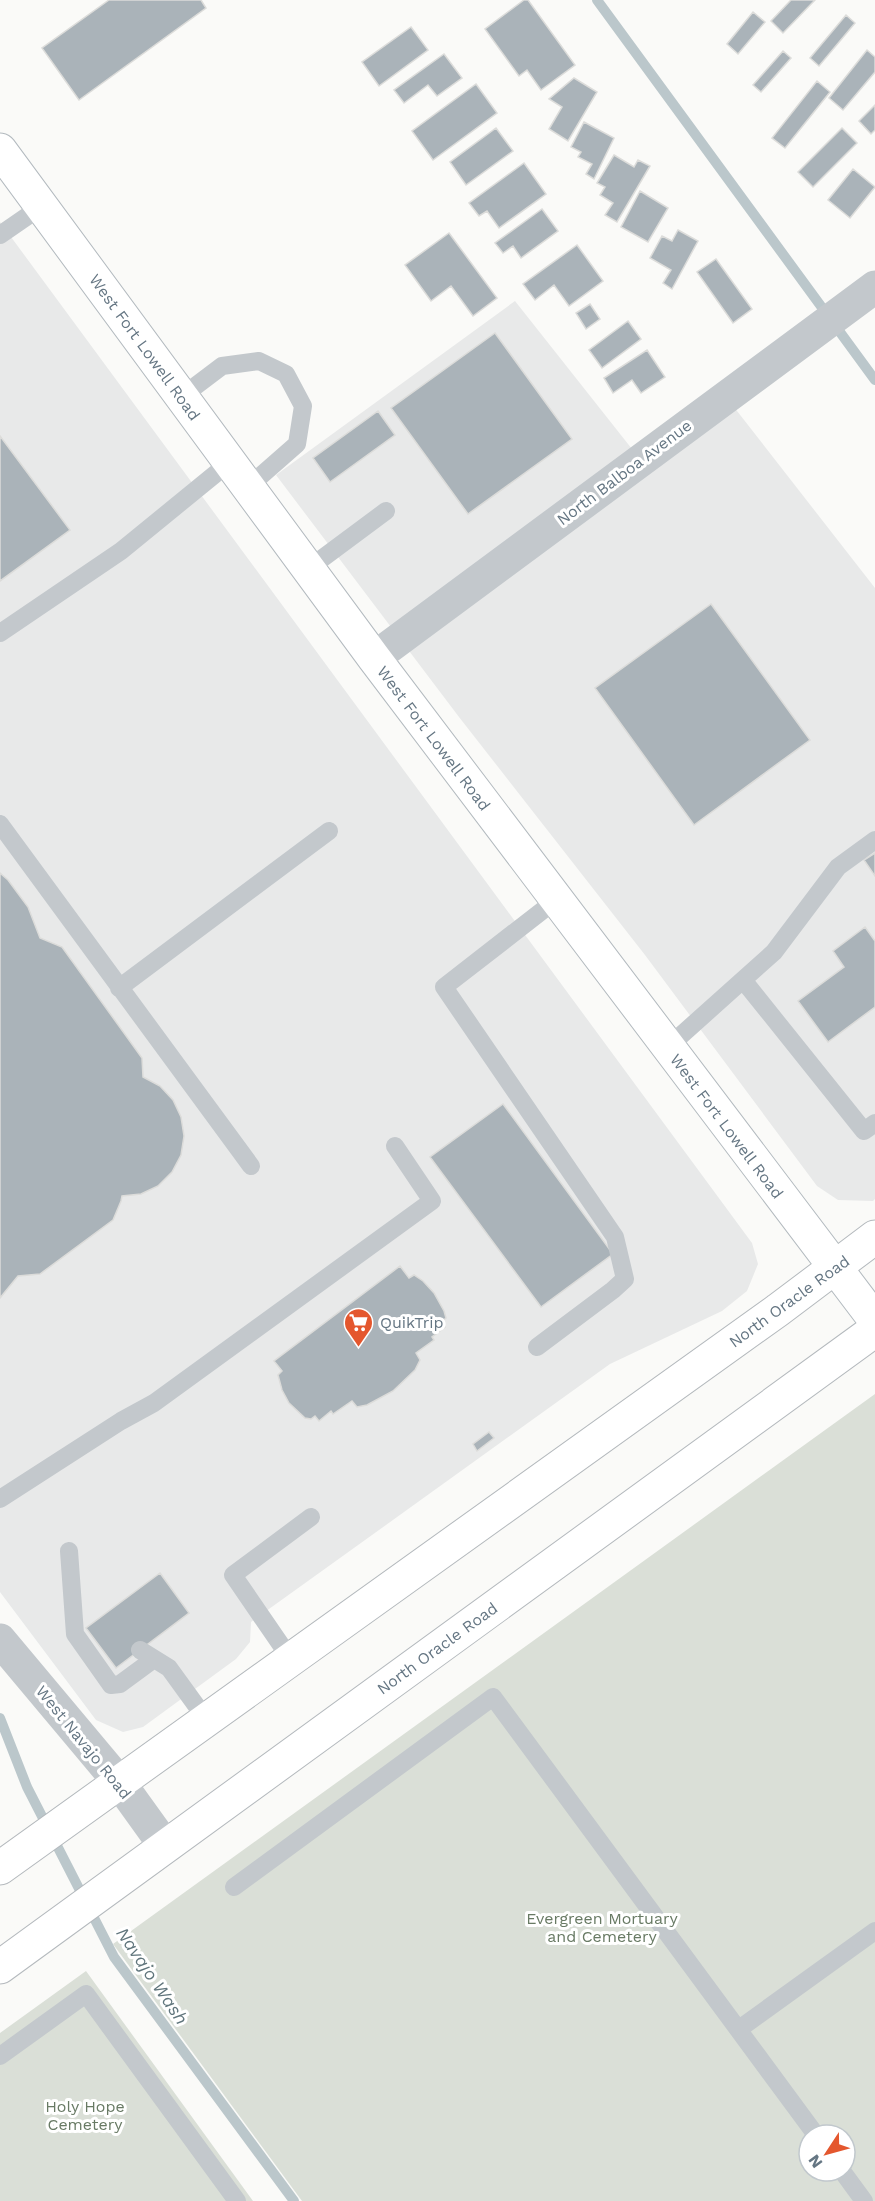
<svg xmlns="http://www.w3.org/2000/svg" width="875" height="2201" viewBox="0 0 875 2201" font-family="'Work Sans',sans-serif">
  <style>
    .built { fill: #e8e9e9 }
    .green { fill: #dadfd7; fill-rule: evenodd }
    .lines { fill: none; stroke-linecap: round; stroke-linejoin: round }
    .stream { stroke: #bbc7cb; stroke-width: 10 }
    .building { fill: #aab3b9; stroke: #dcdcda; stroke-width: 1.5 }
    .secondary-casing { stroke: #b3babf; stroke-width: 35 }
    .highway-casing { stroke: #b4b9bd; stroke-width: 35 }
    .lane { stroke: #c3c8cc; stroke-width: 18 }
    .street { stroke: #c3c8cc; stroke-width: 33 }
    .secondary { stroke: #fff; stroke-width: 33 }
    .highway { stroke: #fff; stroke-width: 33 }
    .labels { text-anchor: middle; stroke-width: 6; stroke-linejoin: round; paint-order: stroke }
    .street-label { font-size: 16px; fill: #657683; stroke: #fff }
    .poi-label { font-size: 16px; fill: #657683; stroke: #fff; text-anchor: start }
    .park-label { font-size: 16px; fill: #687a64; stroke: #fff }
    .water-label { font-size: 18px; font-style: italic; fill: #60757c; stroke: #fff }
  </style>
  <rect width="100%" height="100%" fill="#fafaf8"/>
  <path class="built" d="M0,222L752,1243L758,1264L747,1291L722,1311L610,1364L251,1622L250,1642L236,1659L143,1727L123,1732L96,1720L0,1592Z
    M515,301L647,468L730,402L875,588V1199L873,1201L838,1200L817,1186L645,955L459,717L276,475Z"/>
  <path class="green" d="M875,1394V2201H302L113,1944ZM809,2135H845V2171H809Z
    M86,1971L253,2201H0V2033Z"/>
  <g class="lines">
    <path class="stream" d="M597,0L875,380
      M0,1718L27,1787L114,1957L294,2201"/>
  </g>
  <path class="building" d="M109,0H201L206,8L79,100L42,48Z
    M524,0H528L575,65L541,90L527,70L519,76L485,29Z
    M791,0H815L783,33L771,21Z
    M753,12L765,22L738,54L727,44Z
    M846,15L855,23L819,66L810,58Z
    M411,27L428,50L379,86L362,62Z
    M867,50L875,57V72L843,110L829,98Z
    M783,51L791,58L761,92L753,85Z
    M444,54L462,78L437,96L428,85L404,103L394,90Z
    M574,78L597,92L568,141L549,129L562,107L549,99Z
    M817,81L830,92L785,148L772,138Z
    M476,84L497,113L433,160L412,131Z
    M875,105V130L871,134L859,121Z
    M584,122L614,138L594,179L586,174L592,164L578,157L581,152L571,147Z
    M496,128L513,151L466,185L450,162Z
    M842,128L857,143L813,187L798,172Z
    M614,155L634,167L638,160L650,166L617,222L605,215L613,203L600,195L605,187L597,183Z
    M524,163L546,194L499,228L487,211L479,216L469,203Z
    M853,169L875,187L850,218L828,200Z
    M640,191L668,208L648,242L621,227Z
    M542,209L558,231L521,258L513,246L503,253L495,243Z
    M678,230L698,241L672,289L663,283L671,270L650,258L662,236L672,241Z
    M449,233L497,298L473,316L451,286L431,301L405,265Z
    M577,245L603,281L569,306L554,285L535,300L523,284Z
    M716,259L752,309L733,323L697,272Z
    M590,304L600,319L586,329L576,313Z
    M628,321L641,339L602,368L589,350Z
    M495,333L572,439L468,514L391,408Z
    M647,350L665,377L641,393L632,380L613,393L604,378Z
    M378,411L395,435L330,482L313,458Z
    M0,436L70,530L0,581Z
    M711,604L810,740L694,825L595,688Z
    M875,853V876L864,860Z
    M0,873L8,880L28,907L40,938L62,947L142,1058L143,1077L160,1086L173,1100L181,1117L184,1136L181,1155L172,1172L158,1186L141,1194L122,1196L121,1201L113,1220L40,1274L18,1276L0,1298Z
    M865,927L875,941V1007L828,1042L798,1001L844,967L833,951Z
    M503,1104L613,1254L541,1307L430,1157Z
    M400,1266L409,1278L414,1275L423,1281L434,1293L444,1311L446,1318L441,1322L445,1327L432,1337L434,1340L416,1353L420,1360L415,1370L393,1391L367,1405L357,1407L352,1401L333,1414L331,1411L319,1421L315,1416L311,1419L305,1418L289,1403L282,1390L278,1375L282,1371L274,1361Z
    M489,1432L494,1438L477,1451L473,1444Z
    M160,1573L189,1613L116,1668L86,1628Z"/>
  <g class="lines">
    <defs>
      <path id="secondary" d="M0,150L374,658L875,1320"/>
      <path id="highway" d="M0,1868L778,1310L875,1237
        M0,1967L875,1330"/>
    </defs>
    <use href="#secondary" class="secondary-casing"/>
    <use href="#highway" class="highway-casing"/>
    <path class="lane" d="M0,235L42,206
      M181,397L222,366L259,361L286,374L303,406L297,444L248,487
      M308,569L386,511
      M0,633L121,551L230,462
      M0,824L251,1166
      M743,980L864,1131L875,1123
      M119,988L329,831
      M668,1047L774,952L838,867L875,840
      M537,1347L613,1290L625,1279L615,1237L444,987L556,900
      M0,1499L121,1421L154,1403L432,1201L395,1146
      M69,1551L75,1634L111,1685L120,1684L154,1659
      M140,1650L169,1668L206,1719
      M290,1658L233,1575L311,1517
      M234,1887L493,1697L816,2135
      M739,2029L875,1931
      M0,2056L86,1994L237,2201
      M842,2171L864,2201"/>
    <path class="street" d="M374,658L875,287
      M0,1640L119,1782L165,1846"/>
    <use href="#secondary" class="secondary"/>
    <use href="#highway" class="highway"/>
  </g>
  <defs>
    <symbol id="supermarket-pin" viewBox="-11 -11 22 30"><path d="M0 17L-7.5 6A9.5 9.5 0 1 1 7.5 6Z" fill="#e4572e" stroke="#fff"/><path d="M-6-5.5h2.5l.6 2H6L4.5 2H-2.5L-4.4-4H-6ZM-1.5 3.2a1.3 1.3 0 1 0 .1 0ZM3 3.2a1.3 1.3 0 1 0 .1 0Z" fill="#fff"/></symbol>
  </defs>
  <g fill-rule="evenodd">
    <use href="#supermarket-pin" x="342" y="1306" width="33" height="45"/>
  </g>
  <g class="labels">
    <g class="street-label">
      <text transform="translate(145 347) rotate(54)" y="6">West Fort Lowell Road</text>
      <text transform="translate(624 472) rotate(-37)" y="6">North Balboa Avenue</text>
      <text transform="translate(434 738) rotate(53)" y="6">West Fort Lowell Road</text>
      <text transform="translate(727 1126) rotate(53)" y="6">West Fort Lowell Road</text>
      <text transform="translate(789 1301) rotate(-36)" y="6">North Oracle Road</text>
      <text transform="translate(437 1648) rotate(-36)" y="6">North Oracle Road</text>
      <text transform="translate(84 1742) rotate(51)" y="6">West Navajo Road</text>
    </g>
    <g class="poi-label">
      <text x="380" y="1328">QuikTrip</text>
    </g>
    <g class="park-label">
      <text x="602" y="1924">Evergreen Mortuary<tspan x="602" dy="18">and Cemetery</tspan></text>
      <text x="85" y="2112">Holy Hope<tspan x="85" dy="18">Cemetery</tspan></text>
    </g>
    <g class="water-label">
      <text transform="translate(152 1976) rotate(56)" y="6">Navajo Wash</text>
    </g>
  </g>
  <g transform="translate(827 2153) rotate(234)"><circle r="28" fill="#ffffff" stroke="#c1c8cd" stroke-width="1.5"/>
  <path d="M0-4.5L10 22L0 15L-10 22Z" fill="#e4572e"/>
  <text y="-9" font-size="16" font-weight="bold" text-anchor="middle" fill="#657683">N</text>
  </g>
</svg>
